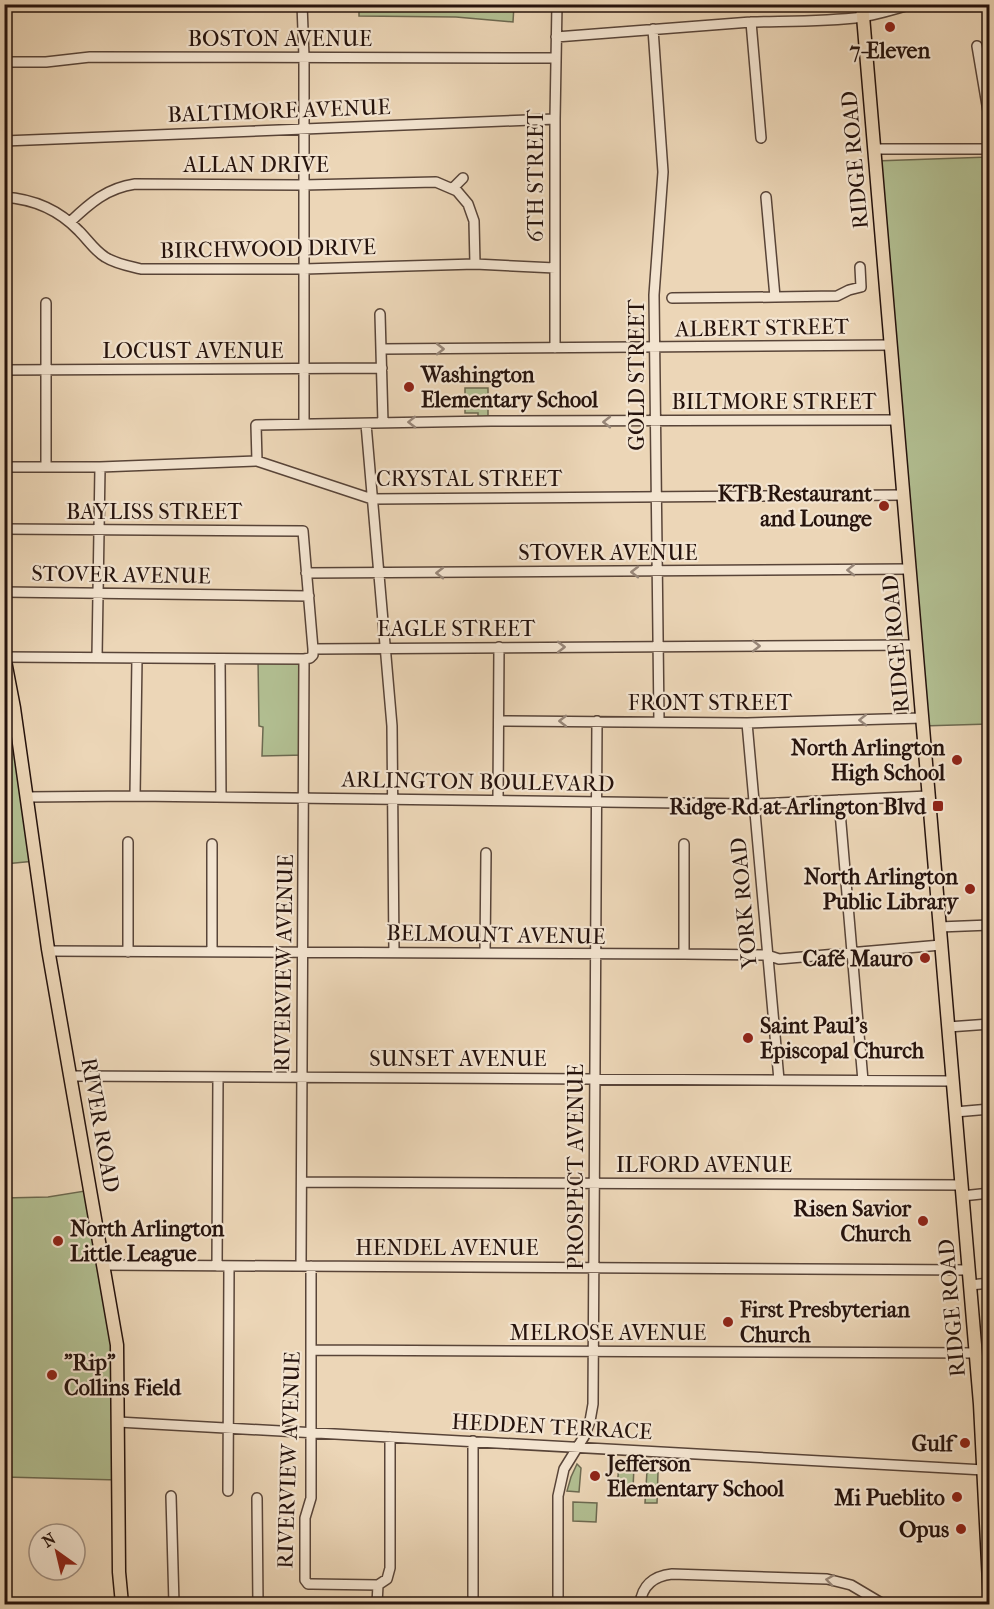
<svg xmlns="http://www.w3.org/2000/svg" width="994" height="1609" viewBox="0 0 994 1609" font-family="'IM FELL French Canon',serif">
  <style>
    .green { fill: #b2bf92; stroke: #6c6950; stroke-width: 1.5 }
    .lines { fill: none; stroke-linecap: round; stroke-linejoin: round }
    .minor-casing { stroke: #584438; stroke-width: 12 }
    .major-casing { stroke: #26130d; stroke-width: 15 }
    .minor { stroke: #f3e4d0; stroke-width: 9 }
    .major { stroke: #ecd6b7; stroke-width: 12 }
    .oneway { stroke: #978678 }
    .poi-dot { fill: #8f2418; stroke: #f3e4d0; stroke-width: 2 }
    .labels { text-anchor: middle; stroke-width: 4.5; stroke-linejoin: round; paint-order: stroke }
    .street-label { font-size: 22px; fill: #26130d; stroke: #f3e4d0 }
    .poi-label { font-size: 22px; font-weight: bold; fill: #26130d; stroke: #f3e4d0; text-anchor: end }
  </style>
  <rect width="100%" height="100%" fill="#ecd6b7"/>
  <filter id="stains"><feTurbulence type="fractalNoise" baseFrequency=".00333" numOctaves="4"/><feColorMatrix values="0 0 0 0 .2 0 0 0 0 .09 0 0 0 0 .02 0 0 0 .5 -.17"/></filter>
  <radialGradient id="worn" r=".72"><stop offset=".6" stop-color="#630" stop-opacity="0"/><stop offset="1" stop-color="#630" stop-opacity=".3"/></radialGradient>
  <path class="green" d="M359,5H514L513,22L456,17L359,16Z
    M989,157V724L922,726L875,161Z
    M465,388H488V417H478V413H465Z
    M258,659H304V755L262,756L263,727L259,726Z
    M17,725L35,861L5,864V727Z
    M91,1190L113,1318L118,1480L5,1477L4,1198L48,1197Z
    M577,1464L581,1468L579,1492L567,1491L571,1477Z
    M619,1465L634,1466L633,1489L617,1488Z
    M647,1471L658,1472L657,1503H645Z
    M573,1502L597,1503L596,1522L573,1521Z"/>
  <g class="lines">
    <defs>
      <path id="minor" d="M302,4L304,57V424
        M751,22L761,138
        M653,29L663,172L654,295L659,721
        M556,37L751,22C788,21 825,22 862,17C879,14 896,9 912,4
        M977,46L990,123
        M4,62H46L90,57L556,58
        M4,141L555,119
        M874,149H990
        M453,188L463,178
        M4,197C33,199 59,210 79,231C88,240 95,251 105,257C116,264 129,266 141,269H304L475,264L555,268
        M70,222C90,203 107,188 135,184L303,185L436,182L457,191L468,204L474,221L475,264
        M775,297L837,296L849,290L861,287L860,267
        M672,298L775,297L766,197
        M380,314L383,423
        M555,348V119L557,4
        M382,349L891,345
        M4,370L382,368
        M366,424L392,726L394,952
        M257,461L256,425L491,421L897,420
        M46,466V303
        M4,467H100L257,461L372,499L903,495
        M4,529L303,531L313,649V655L310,658L304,659L5,657
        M306,573L909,569
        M4,592L309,596
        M313,649L916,645
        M97,657L100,467
        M220,659L221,797
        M499,721L747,723L922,718
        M747,723L779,1080
        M135,796L137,658
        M27,797L135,796L755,804L928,796
        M498,800L499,647
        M839,800L863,1081
        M128,842V952
        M939,927L990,925
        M49,951L684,954L767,955L779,959L941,945
        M212,952V844
        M485,953L486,853
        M684,954V844
        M948,1027L990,1024
        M71,1076L952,1081
        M955,1112L990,1109
        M302,1182L961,1185
        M962,1196L990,1193
        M104,1265L969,1270
        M217,1266L218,1077
        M301,1266L304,659
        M311,1266V1498L305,1518V1580L308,1584H312L378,1585
        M970,1285L990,1283
        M311,1350L976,1353
        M979,1383L990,1382
        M118,1422L984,1470
        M473,1441V1604
        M228,1491L229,1266
        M171,1496L174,1604
        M257,1498L258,1604
        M378,1585L387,1579L390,1568V1437
        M377,1604L378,1585
        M558,1604V1496L564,1469L585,1435L590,1421L593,1404L597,721
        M640,1604C642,1586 653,1576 672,1574L827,1579L851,1585L883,1604"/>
      <path id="major" d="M862,4L980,1404L990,1603
        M4,656L14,708L48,949L117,1345L119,1572L122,1604"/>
    </defs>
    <use href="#minor" class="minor-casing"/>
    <use href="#major" class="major-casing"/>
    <use href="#minor" class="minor"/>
    <use href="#major" class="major"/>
  </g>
  <defs><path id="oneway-chevron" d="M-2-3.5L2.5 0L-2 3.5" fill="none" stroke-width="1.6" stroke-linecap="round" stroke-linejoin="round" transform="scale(1.5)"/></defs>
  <g class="oneway">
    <use href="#oneway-chevron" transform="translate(440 349)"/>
    <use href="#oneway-chevron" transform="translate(412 422) rotate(179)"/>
    <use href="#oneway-chevron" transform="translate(607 422) rotate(-180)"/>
    <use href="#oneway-chevron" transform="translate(851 570) rotate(179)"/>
    <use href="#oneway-chevron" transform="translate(635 572) rotate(180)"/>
    <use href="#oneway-chevron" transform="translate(440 573) rotate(180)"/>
    <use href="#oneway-chevron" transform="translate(756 646)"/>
    <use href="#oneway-chevron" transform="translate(561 647)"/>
    <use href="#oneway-chevron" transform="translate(863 720) rotate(179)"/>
    <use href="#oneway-chevron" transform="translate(563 721) rotate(-180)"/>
    <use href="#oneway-chevron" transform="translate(830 1580) rotate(-172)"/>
  </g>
  <g class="poi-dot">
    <circle cx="890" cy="27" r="6"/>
    <circle cx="409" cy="387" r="6"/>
    <circle cx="884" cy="506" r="6"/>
    <circle cx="957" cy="760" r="6"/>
    <rect x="932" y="800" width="12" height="12" rx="3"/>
    <circle cx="970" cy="889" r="6"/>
    <circle cx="925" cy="958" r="6"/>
    <circle cx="748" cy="1038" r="6"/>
    <circle cx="923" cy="1221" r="6"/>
    <circle cx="58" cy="1241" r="6"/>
    <circle cx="728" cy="1322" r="6"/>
    <circle cx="52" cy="1375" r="6"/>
    <circle cx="965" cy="1443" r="6"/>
    <circle cx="595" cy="1476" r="6"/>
    <circle cx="957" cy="1497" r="6"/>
    <circle cx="961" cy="1529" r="6"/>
  </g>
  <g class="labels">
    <g class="street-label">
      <text x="280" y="46">BOSTON AVENUE</text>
      <text transform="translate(279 110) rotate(-2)" y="8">BALTIMORE AVENUE</text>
      <text transform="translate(854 160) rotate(-95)" y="8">RIDGE ROAD</text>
      <text x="256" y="172">ALLAN DRIVE</text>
      <text transform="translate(535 176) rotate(-90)" y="8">6TH STREET</text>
      <text transform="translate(268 248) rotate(-1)" y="8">BIRCHWOOD DRIVE</text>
      <text transform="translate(762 327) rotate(-1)" y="8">ALBERT STREET</text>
      <text x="193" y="358">LOCUST AVENUE</text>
      <text transform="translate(636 375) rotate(-90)" y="8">GOLD STREET</text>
      <text x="774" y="409">BILTMORE STREET</text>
      <text x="469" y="486">CRYSTAL STREET</text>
      <text x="154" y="519">BAYLISS STREET</text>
      <text x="608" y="560">STOVER AVENUE</text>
      <text transform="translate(121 574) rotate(1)" y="8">STOVER AVENUE</text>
      <text x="456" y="636">EAGLE STREET</text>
      <text transform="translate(895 644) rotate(-95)" y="8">RIDGE ROAD</text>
      <text x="710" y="710">FRONT STREET</text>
      <text transform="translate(478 781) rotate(1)" y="8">ARLINGTON BOULEVARD</text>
      <text transform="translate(743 903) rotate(-95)" y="8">YORK ROAD</text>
      <text transform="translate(496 934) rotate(1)" y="8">BELMOUNT AVENUE</text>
      <text transform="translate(283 963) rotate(-89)" y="8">RIVERVIEW AVENUE</text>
      <text x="458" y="1066">SUNSET AVENUE</text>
      <text transform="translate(101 1125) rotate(80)" y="8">RIVER ROAD</text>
      <text x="704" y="1172">ILFORD AVENUE</text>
      <text transform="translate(575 1167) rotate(-90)" y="8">PROSPECT AVENUE</text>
      <text x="447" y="1255">HENDEL AVENUE</text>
      <text transform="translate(951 1308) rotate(-95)" y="8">RIDGE ROAD</text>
      <text x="608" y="1340">MELROSE AVENUE</text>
      <text transform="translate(552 1426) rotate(3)" y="8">HEDDEN TERRACE</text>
      <text transform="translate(288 1460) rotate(-88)" y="8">RIVERVIEW AVENUE</text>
    </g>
    <g class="poi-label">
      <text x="890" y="58" text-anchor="middle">7-Eleven</text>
      <text x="421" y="382" text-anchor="start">Washington<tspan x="421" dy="25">Elementary School</tspan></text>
      <text x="872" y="501">KTB Restaurant<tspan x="872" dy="25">and Lounge</tspan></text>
      <text x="945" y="755">North Arlington<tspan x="945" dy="25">High School</tspan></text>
      <text x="926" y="814">Ridge Rd at Arlington Blvd</text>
      <text x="958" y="884">North Arlington<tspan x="958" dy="25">Public Library</tspan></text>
      <text x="913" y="966">Café Mauro</text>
      <text x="760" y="1033" text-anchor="start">Saint Paul's<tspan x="760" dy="25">Episcopal Church</tspan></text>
      <text x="911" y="1216">Risen Savior<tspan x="911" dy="25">Church</tspan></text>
      <text x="70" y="1236" text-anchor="start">North Arlington<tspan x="70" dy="25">Little League</tspan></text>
      <text x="740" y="1317" text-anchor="start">First Presbyterian<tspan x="740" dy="25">Church</tspan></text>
      <text x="64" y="1370" text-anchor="start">"Rip"<tspan x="64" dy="25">Collins Field</tspan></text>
      <text x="953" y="1451">Gulf</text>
      <text x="607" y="1471" text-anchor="start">Jefferson<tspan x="607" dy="25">Elementary School</tspan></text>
      <text x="945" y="1505">Mi Pueblito</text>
      <text x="949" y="1537">Opus</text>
    </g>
  </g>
  <rect width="994" height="1609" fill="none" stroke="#ecd6b7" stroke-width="24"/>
  <rect x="6" y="6" width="982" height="1597" fill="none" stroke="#26130d" stroke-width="3"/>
  <rect x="12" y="12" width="970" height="1585" fill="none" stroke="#26130d" stroke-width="1.5"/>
  <g transform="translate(57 1552) rotate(326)"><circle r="28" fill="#f3e4d0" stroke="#a19082" stroke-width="1.5"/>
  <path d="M0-4.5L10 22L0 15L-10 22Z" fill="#8f2418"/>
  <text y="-9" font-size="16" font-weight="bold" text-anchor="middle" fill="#26130d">N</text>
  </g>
  <rect width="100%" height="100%" filter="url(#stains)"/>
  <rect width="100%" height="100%" fill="url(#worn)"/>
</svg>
